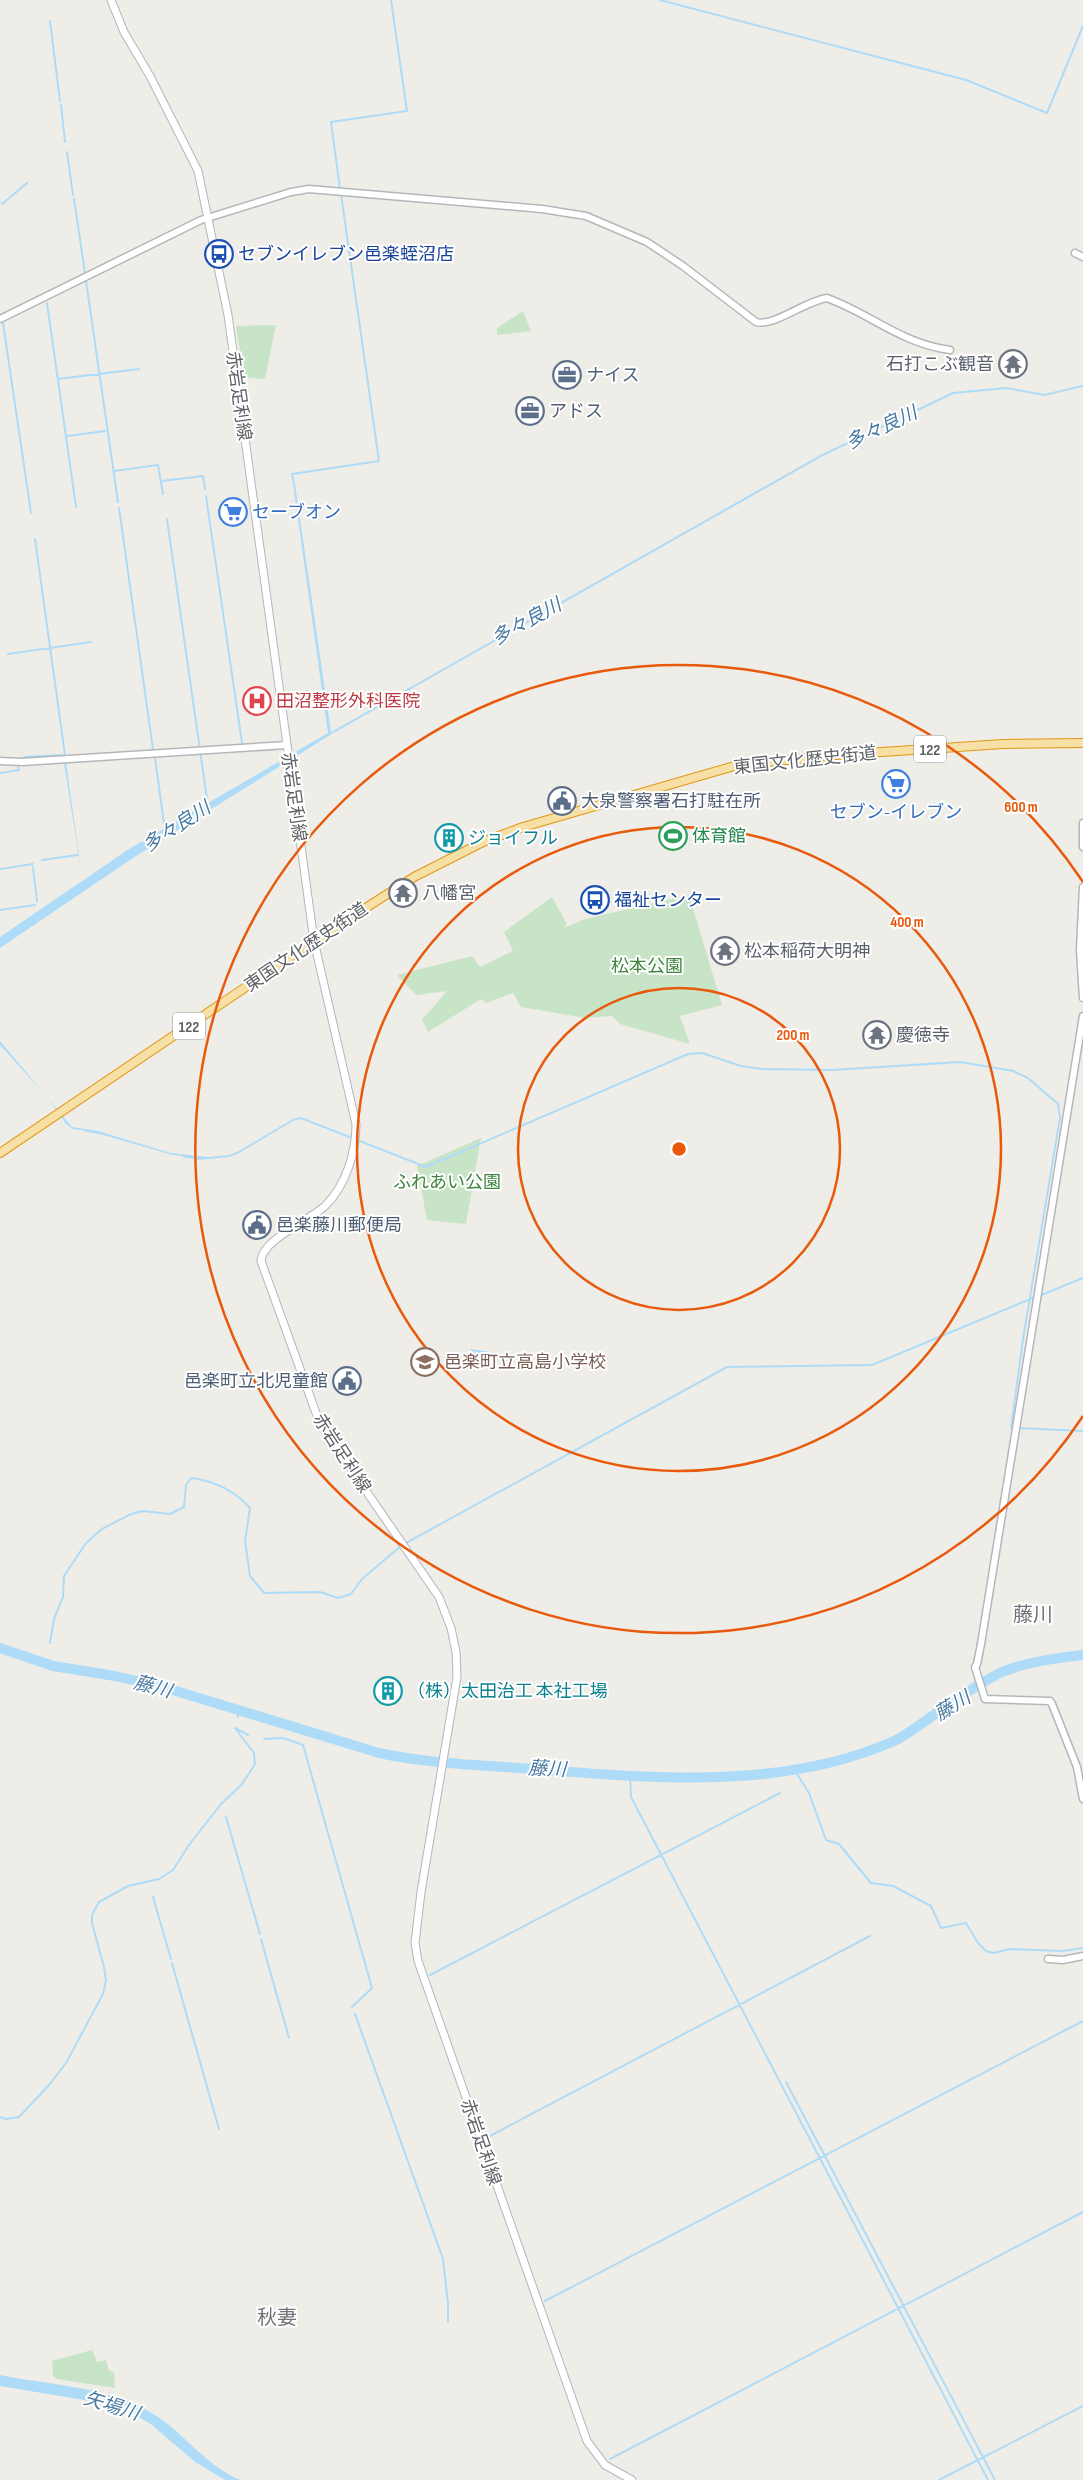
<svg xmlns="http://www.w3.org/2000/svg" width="1083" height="2480" viewBox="0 0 1083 2480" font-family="'Sofia Sans Condensed','Noto Sans JP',sans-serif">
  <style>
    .green { fill: #c8e4c6 }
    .water { fill: #aedcf8 }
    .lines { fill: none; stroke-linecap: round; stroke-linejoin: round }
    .stream { stroke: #aedcf8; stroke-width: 2 }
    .river { stroke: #aedcf8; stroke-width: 10 }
    .tertiary-casing { stroke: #b4b7ba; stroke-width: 9 }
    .secondary-casing { stroke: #b3b6ba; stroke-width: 9 }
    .trunk-casing { stroke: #e39614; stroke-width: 10 }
    .tertiary { stroke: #fff; stroke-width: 6 }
    .secondary { stroke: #fff; stroke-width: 7 }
    .trunk { stroke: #f6e0a6; stroke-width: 8 }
    .ring { fill: none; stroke: #e8590c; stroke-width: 2.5 }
    .labels { text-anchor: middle; stroke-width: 4; stroke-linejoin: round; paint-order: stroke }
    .shield { fill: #fff; stroke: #8e9194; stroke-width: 1 }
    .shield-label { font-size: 16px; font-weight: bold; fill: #5e6266 }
    .transit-label { font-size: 18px; fill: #164399; stroke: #fff; text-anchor: start }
    .worship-label { font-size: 18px; fill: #5b616d; stroke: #fff; text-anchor: start }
    .service-label { font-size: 18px; fill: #4e5e75; stroke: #fff; text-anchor: start }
    .street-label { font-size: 18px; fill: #5e6266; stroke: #fff }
    .shop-label { font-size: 18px; fill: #366cbe; stroke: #fff; text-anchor: start }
    .health-label { font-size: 18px; fill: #be3a42; stroke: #fff; text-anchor: start }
    .leisure-label { font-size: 18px; fill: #27864d; stroke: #fff; text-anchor: start }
    .culture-label { font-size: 18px; fill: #0d838f; stroke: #fff; text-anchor: start }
    .park-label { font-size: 18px; fill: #3f853e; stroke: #fff }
    .education-label { font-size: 18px; fill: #785e54; stroke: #fff; text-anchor: start }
    .water-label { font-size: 19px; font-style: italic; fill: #4879a1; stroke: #fff }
    .quarter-label { font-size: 20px; fill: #707478; stroke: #fff }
    .centre { fill: #e8590c; stroke: #fff; stroke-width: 2.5 }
    .ring-label { font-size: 15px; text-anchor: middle; font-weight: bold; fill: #e8590c; stroke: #fff; stroke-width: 4; stroke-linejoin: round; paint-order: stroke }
  </style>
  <rect width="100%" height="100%" fill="#efede7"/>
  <path class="green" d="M523,311L531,331L497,335V328Z
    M276,325L265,379L244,377L236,326Z
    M689,895L722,1005L680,1016L690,1044L620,1024L612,1016L585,1018L521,1007L513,993L486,1003L481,999L428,1032L422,1020L447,991L416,995L397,975L472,956L480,967L513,951L504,932L552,897L567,924L564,928L585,919Z
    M481,1138L466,1224L427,1220L417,1166Z
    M92,2350L97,2362L106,2360L109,2371L114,2372L115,2388L57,2379L53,2375L52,2361Z"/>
  <path class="water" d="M901,417L896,421L821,457L330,735L136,856L0,948V937L129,849L328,733L292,477H293L295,484L331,732L822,454Z
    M64,763H66L82,876Z
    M0,1041L72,1127L98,1131L171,1153L208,1157L210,1159L173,1155L93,1132L73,1129L66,1124L47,1097L0,1045Z
    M471,1349L491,1352L489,1363L469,1360Z
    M0,2375C53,2386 112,2386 158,2417C189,2438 204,2464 240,2480H225L195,2462L152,2425L130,2412L96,2402L0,2386Z"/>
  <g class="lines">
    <path class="stream" d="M660,0L966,80L1047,113L1083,26
      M50,21L60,101
      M61,105L65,142
      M67,152L73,195
      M340,189L331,122L407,111L391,0
      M74,199L85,273
      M2,204L27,183
      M86,281L118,502
      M47,303L76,507
      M3,323L31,513
      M58,379L139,369
      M901,418L953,393L1006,388L1044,395L1083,386
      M68,436L105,431
      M114,471L158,465L163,494
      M293,479L292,474L379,461L341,194
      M162,481L203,476L205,489
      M206,496L242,743
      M119,508L153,749
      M167,519L207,799
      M35,539L65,755
      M8,654L91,642
      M24,757L62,755
      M155,758L164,824
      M0,773L19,770L18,767
      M42,860L78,855
      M33,867L37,901
      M0,869L33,864
      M0,910L35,905
      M86,1131L99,1133
      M183,1156L193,1158
      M198,1159L229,1156L239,1152L293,1120L301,1118L426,1167L688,1054L702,1053L741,1066L762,1069L832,1070L960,1062L1013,1071L1028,1078L1058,1104L1060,1118L1023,1339L1011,1428H1013
      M1039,1296L1083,1278
      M1018,1428L1083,1431
      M406,1543L727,1367L872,1365L1035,1297
      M50,1643L54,1619L63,1597L64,1576L86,1543L102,1529L131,1514L143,1511L170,1514L184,1507L186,1485L191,1478C214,1481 235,1491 250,1508L245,1541L250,1576L264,1593L320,1592L338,1598L351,1594L362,1579L402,1545
      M237,1710L238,1717
      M235,1728L248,1735
      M264,1739L283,1738L303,1745L372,1988L352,2007
      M795,1771L809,1793L826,1840L839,1844L871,1883L893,1886L931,1906L941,1928L966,1923L978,1943L986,1951L993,1953L1010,1949L1063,1951L1083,1948
      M630,1775L631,1797L988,2480
      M226,1817L260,1934
      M153,1897L171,1959
      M261,1939L289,2038
      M172,1963L219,2129
      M430,1975L780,1793
      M355,2014L443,2259L448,2303V2322
      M786,2082L995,2480
      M0,2117L6,2119L19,2117L49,2085L66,2063L103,1994L106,1981L104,1967L92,1923V1915L99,1902L128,1886L159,1879L173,1870L189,1845L221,1804L242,1784L250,1772L255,1764L254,1753L235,1728
      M488,2137L870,1936
      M545,2301L1083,2021
      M610,2459L1083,2212
      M939,2480L1083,2406"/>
    <path class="river" d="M0,1648L53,1666L115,1676L163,1687L379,1753C430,1764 481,1765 533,1769C652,1778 781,1791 894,1741C911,1733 928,1718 944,1708C963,1695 981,1682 1002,1672C1026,1662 1057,1658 1083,1655"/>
    <defs>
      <path id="tertiary" d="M1075,253L1083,257
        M0,319L201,220L291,192L309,189L542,209L586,216L647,242L683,266L756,322C774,327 805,301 827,298C871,314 900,343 950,350
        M0,761L22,762L287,745
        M1083,823V847
        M1083,887L1080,950L1083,998
        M1083,1016L981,1644L977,1664L975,1667L985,1699L1050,1701L1052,1704L1077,1767L1083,1799
        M1048,1959L1063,1960L1083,1956"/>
      <path id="secondary" d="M111,0L124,32L150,76L198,171L228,315L314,941L356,1124C356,1152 346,1185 326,1205C310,1221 262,1239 261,1261L320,1424L439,1597L451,1628L456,1652L457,1677L421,1892L415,1943L418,1961L587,2441L605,2465L632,2480"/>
      <path id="trunk" d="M0,1153L314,941L414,877L483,842L523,827L738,765L836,755L1003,744L1083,743"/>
    </defs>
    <use href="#tertiary" class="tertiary-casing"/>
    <use href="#secondary" class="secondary-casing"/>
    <use href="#trunk" class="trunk-casing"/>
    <use href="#tertiary" class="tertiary"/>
    <use href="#secondary" class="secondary"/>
    <use href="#trunk" class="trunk"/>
  </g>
  <g class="ring">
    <circle cx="679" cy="1149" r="161"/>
    <circle cx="679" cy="1149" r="322"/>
    <path d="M1083 1416A484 484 0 1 1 1083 882"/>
  </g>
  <defs>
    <symbol id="bus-ring" viewBox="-11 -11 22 22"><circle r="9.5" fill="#fff" stroke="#1a4fb4" stroke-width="1.5"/><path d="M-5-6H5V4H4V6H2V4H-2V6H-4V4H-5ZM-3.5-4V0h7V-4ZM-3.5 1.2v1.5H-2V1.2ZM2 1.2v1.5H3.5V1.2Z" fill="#1a4fb4"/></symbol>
    <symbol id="temple-ring" viewBox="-11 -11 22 22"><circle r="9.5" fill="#fff" stroke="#6b7280" stroke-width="1.5"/><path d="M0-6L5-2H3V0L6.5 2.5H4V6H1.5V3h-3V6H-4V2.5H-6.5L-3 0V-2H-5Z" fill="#6b7280"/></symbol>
    <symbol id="office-ring" viewBox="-11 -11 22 22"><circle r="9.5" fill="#fff" stroke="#5c6f8a" stroke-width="1.5"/><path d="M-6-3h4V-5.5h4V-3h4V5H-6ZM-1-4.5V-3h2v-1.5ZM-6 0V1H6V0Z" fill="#5c6f8a"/></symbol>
    <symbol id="supermarket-ring" viewBox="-11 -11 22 22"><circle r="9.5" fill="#fff" stroke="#3f7fe0" stroke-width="1.5"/><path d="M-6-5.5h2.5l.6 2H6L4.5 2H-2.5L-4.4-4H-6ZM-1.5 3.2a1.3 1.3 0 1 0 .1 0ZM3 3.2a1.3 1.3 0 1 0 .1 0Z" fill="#3f7fe0"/></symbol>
    <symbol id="hospital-ring" viewBox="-11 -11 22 22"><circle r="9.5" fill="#fff" stroke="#e0444e" stroke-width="1.5"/><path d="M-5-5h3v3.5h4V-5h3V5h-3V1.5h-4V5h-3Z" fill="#e0444e"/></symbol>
    <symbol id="civic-ring" viewBox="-11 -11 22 22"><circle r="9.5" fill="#fff" stroke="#5c6f8a" stroke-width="1.5"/><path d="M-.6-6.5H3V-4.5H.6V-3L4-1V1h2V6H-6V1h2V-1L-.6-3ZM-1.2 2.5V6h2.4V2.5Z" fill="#5c6f8a"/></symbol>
    <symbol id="stadium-ring" viewBox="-11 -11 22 22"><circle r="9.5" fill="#fff" stroke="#2e9e5b" stroke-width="1.5"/><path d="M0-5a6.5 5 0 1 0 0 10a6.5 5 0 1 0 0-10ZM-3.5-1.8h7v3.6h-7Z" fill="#2e9e5b"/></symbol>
    <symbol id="building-ring" viewBox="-11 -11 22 22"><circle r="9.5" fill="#fff" stroke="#0f9aa8" stroke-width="1.5"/><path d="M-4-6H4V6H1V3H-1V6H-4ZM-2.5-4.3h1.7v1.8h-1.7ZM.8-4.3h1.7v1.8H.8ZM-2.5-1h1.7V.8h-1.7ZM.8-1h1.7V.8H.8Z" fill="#0f9aa8"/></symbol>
    <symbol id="school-ring" viewBox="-11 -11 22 22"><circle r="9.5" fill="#fff" stroke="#8d6e63" stroke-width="1.5"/><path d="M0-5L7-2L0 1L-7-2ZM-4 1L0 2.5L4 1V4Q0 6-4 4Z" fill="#8d6e63"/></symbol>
  </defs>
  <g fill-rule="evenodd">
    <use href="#bus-ring" x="203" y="238" width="32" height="32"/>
    <use href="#temple-ring" x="997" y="348" width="32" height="32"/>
    <use href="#office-ring" x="551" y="359" width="32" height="32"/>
    <use href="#office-ring" x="514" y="395" width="32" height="32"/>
    <use href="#supermarket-ring" x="217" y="496" width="32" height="32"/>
    <use href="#hospital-ring" x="241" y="685" width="32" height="32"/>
    <use href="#supermarket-ring" x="880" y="768" width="32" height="32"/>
    <use href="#civic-ring" x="546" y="785" width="32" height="32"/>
    <use href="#stadium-ring" x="657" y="820" width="32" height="32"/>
    <use href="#building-ring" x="433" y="822" width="32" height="32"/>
    <use href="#temple-ring" x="387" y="877" width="32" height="32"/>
    <use href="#bus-ring" x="579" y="884" width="32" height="32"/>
    <use href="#temple-ring" x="709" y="935" width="32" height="32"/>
    <use href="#temple-ring" x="861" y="1019" width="32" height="32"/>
    <use href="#civic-ring" x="241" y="1209" width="32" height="32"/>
    <use href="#school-ring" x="409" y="1346" width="32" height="32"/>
    <use href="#civic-ring" x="331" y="1365" width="32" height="32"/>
    <use href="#building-ring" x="372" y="1675" width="32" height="32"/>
  </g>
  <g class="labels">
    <g class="shield">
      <rect x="914" y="735.5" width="32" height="27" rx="4"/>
      <rect x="173" y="1012.5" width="32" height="27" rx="4"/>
    </g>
    <g class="shield-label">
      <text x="930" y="755">122</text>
      <text x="189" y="1032">122</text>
    </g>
    <g class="transit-label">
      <text x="238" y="260">セブンイレブン邑楽蛭沼店</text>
      <text x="614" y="906">福祉センター</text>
    </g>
    <g class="worship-label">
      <text x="994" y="370" text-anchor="end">石打こぶ観音</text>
      <text x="422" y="899">八幡宮</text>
      <text x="744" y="957">松本稲荷大明神</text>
      <text x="896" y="1041">慶徳寺</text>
    </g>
    <g class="service-label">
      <text x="586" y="381">ナイス</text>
      <text x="549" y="417">アドス</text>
      <text x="581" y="807">大泉警察署石打駐在所</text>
      <text x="276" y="1231">邑楽藤川郵便局</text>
      <text x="328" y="1387" text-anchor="end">邑楽町立北児童館</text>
    </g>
    <g class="street-label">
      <text transform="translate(239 396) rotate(82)" y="6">赤岩足利線</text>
      <text transform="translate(805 760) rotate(-6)" y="6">東国文化歴史街道</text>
      <text transform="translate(294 797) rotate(82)" y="6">赤岩足利線</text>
      <text transform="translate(306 947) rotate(-34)" y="6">東国文化歴史街道</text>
      <text transform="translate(342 1453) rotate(57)" y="6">赤岩足利線</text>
      <text transform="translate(481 2142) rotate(71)" y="6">赤岩足利線</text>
    </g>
    <g class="shop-label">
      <text x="252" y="518">セーブオン</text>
      <text x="896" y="818" text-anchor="middle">セブン-イレブン</text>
    </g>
    <g class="health-label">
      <text x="276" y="707">田沼整形外科医院</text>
    </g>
    <g class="leisure-label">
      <text x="692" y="842">体育館</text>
    </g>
    <g class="culture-label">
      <text x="468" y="844">ジョイフル</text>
      <text x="407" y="1697">（株）太田治工 本社工場</text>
    </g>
    <g class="park-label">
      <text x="647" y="972">松本公園</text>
      <text x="447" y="1188">ふれあい公園</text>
    </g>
    <g class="education-label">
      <text x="444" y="1368">邑楽町立高島小学校</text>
    </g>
    <g class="water-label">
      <text transform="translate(881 427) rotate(-25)" y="7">多々良川</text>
      <text transform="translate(526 621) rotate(-29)" y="7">多々良川</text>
      <text transform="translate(176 826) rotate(-33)" y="7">多々良川</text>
      <text transform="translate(153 1686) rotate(15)" y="7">藤川</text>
      <text transform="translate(952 1705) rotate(-32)" y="7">藤川</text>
      <text transform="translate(547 1768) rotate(3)" y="7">藤川</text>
      <text transform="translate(112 2405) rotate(17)" y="7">矢場川</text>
    </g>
    <g class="quarter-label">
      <text x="1033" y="1621">藤川</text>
      <text x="277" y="2324">秋妻</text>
    </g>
  </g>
  <circle cx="679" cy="1149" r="8" class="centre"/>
  <g class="ring-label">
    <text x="1021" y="812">600 m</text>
    <text x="907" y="927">400 m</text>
    <text x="793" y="1040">200 m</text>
  </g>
</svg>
